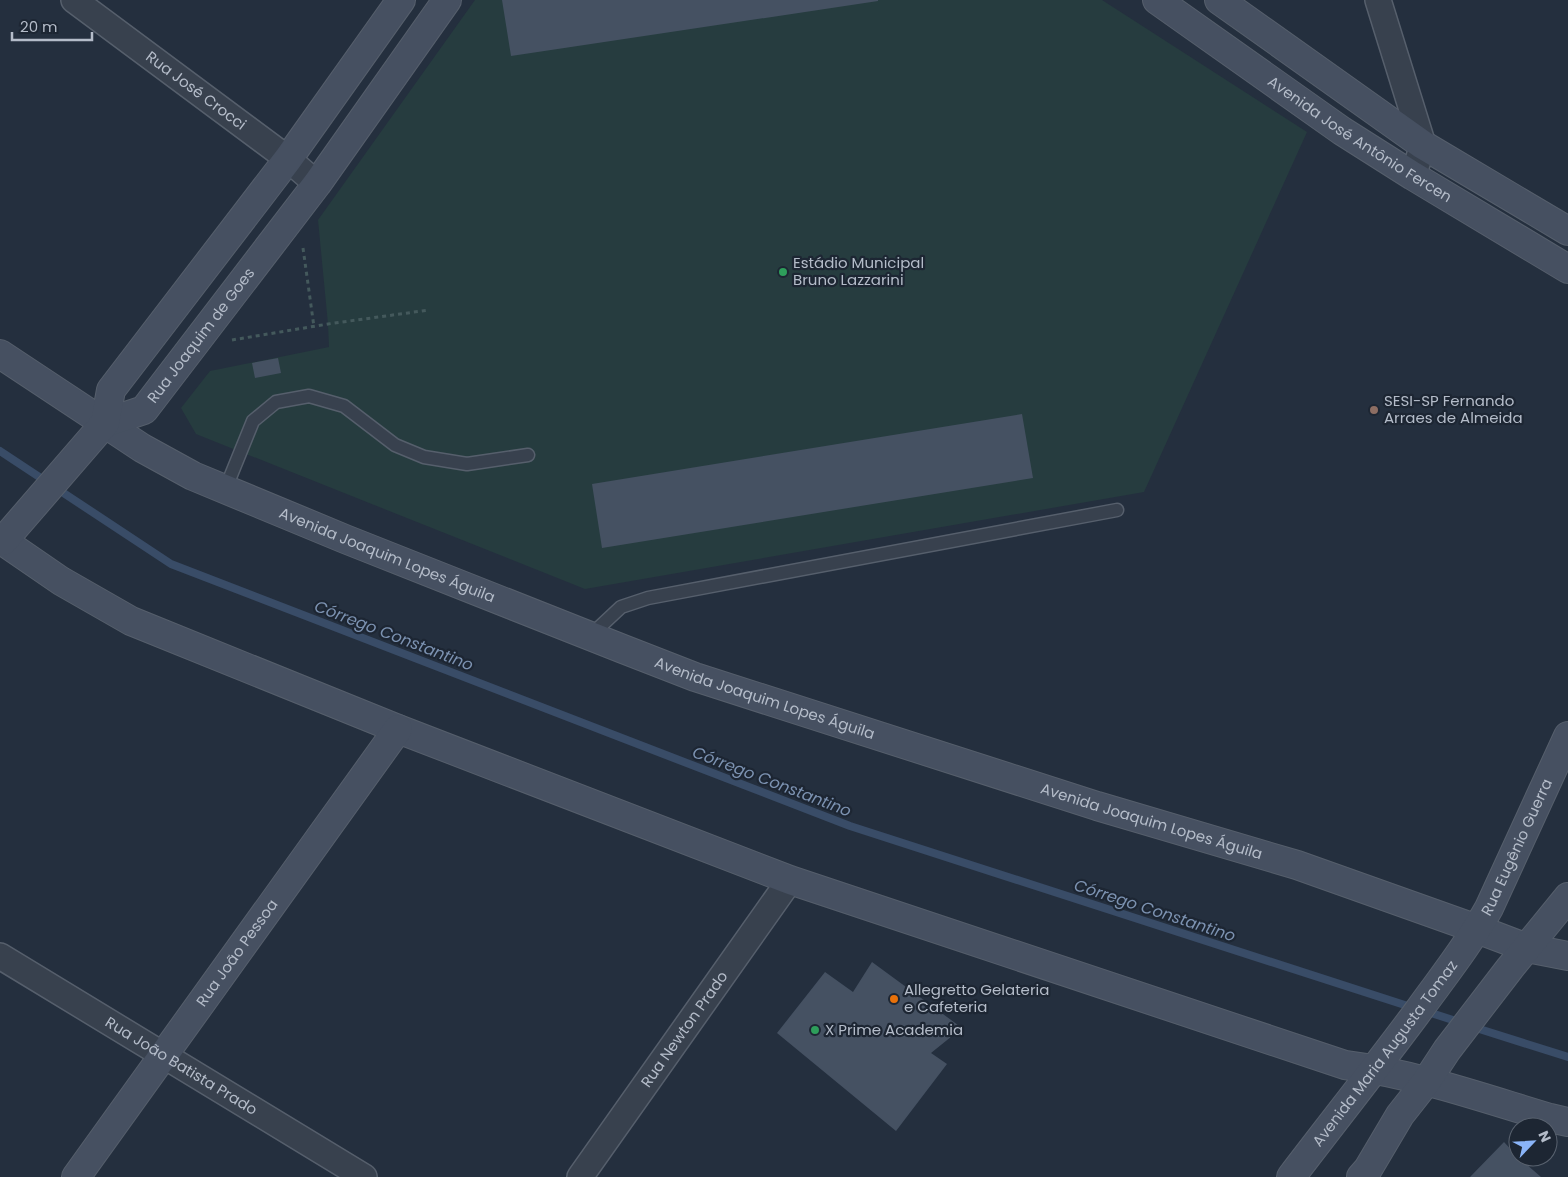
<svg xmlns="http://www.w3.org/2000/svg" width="1568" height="1177" viewBox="0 0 1568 1177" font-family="Poppins,sans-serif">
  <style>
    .green { fill: #263c3f }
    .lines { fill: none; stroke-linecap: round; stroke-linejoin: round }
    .stream { stroke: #394c67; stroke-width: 8 }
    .building { fill: #455162 }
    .lane-casing { stroke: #565f6c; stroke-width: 15 }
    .street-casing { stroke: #565f6c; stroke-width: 28 }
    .secondary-casing { stroke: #565f6c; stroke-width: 30 }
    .path { stroke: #44595c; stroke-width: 3; stroke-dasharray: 4 4; stroke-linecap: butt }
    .lane { stroke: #38414e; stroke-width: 12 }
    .street { stroke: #38414e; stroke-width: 25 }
    .secondary { stroke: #465061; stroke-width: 28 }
    .leisure-dot { fill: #2e9e5b; stroke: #1d2633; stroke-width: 2 }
    .education-dot { fill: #8d6e63; stroke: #1d2633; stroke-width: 2 }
    .food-dot { fill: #e8710a; stroke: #1d2633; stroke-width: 2 }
    .labels { text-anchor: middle; stroke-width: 4.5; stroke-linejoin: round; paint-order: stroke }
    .street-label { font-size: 15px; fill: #b4bcc9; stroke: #1d2633 }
    .poi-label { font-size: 15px; fill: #b4bcc9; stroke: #1d2633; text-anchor: start }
    .water-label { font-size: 16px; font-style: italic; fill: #7c92b1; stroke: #1d2633 }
  </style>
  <rect width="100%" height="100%" fill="#242f3e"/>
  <path class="green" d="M475,0H1102L1307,132L1144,492L585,589L196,434L181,408L210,371L329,347L328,324L318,220Z"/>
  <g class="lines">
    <path class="stream" d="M0,451L171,564L850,826L1414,1008
      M1425,1011L1462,1023
      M1473,1027L1568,1057"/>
  </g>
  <path class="building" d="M502,0H878V1L511,56Z
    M278,358L281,373L255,378L252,363Z
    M1022,414L1033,478L602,548L592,484Z
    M872,962L962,1028L931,1053L947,1064L896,1131L777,1033L825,972L853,992Z
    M1504,1142L1518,1157L1541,1177H1470Z"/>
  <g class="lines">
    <defs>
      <path id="lane" d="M225,490L253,421L276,402L309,396L344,406L395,445L424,457L467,464L528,455
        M590,636L621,607L648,598L1117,510"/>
      <g id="street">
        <path id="s1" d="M74,0L288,159L317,184"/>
        <path d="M1378,0L1423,145L1413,176"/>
        <path id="s2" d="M0,956L364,1177"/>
        <path id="s3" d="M580,1177L790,880"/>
      </g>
      <g id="secondary">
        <path id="s4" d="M1157,0L1342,131L1413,176L1568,269"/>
        <path d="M1219,0L1423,145L1568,231"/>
        <path id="s5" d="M0,354L142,448L193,476L345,539L623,649L695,677L1097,806L1297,865L1477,929L1527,948L1568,956"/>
        <path id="s6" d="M105,423L144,410L317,184L447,0"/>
        <path d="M0,539L61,581L131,621L398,729L790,880L1345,1065C1415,1074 1483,1098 1550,1118L1568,1122"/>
        <path d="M3,541L105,423L111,390L288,159L401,0"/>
        <path id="s7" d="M76,1177L398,729"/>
        <path id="s8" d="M1291,1177C1333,1122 1375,1069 1416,1014C1441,979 1468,946 1489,908L1568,736"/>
        <path d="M1361,1177L1368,1169L1400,1115L1426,1082L1447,1050L1510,968L1568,897"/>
      </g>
    </defs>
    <use href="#lane" class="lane-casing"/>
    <use href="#street" class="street-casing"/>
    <use href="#secondary" class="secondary-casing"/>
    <path class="path" d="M303,248L314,327
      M232,340L328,324L429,310"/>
    <use href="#lane" class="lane"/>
    <use href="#street" class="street"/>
    <use href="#secondary" class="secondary"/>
  </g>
  <g class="leisure-dot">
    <circle cx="783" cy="272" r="5"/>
    <circle cx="815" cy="1030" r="5"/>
  </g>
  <circle class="education-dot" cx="1374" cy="410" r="5"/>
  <circle class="food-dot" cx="894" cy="999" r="5"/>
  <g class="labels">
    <g class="street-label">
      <text dy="5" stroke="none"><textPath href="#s1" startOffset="152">Rua José Crocci</textPath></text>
      <text dy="5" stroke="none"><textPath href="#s4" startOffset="246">Avenida José Antônio Fercen</textPath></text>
      <text dy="5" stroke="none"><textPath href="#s6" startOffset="135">Rua Joaquim de Goes</textPath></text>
      <text dy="5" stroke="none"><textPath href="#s5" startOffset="438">Avenida Joaquim Lopes Águila</textPath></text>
      <text dy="5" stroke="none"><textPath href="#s5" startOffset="842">Avenida Joaquim Lopes Águila</textPath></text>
      <text dy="5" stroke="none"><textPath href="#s5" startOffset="1248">Avenida Joaquim Lopes Águila</textPath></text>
      <text dy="5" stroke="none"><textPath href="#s8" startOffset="401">Rua Eugênio Guerra</textPath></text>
      <text dy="5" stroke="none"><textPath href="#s7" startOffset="276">Rua João Pessoa</textPath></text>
      <text dy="5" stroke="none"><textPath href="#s3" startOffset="181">Rua Newton Prado</textPath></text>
      <text dy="5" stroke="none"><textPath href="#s8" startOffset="155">Avenida Maria Augusta Tomaz</textPath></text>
      <text dy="5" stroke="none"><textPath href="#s2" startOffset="212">Rua João Batista Prado</textPath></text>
    </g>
    <g class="poi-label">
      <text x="793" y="268">Estádio Municipal<tspan x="793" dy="17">Bruno Lazzarini</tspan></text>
      <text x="1384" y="406">SESI-SP Fernando<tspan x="1384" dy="17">Arraes de Almeida</tspan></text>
      <text x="904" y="995">Allegretto Gelateria<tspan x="904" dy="17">e Cafeteria</tspan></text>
      <text x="825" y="1035">X Prime Academia</text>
    </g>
    <g class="water-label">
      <text transform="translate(394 635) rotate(21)" y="6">Córrego Constantino</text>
      <text transform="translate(772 781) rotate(21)" y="6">Córrego Constantino</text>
      <text transform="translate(1155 910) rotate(18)" y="6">Córrego Constantino</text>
    </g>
  </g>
  <g transform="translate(1533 1142) rotate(65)"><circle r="24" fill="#1d2633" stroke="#59626f"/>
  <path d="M0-4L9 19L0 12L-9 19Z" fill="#8ab4f8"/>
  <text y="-8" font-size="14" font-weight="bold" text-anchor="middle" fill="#b4bcc9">N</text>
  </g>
  <path d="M12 32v8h80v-8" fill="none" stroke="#b4bcc9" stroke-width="2.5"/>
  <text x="20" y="32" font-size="15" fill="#b4bcc9" stroke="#1d2633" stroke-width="4" paint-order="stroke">20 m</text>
</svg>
